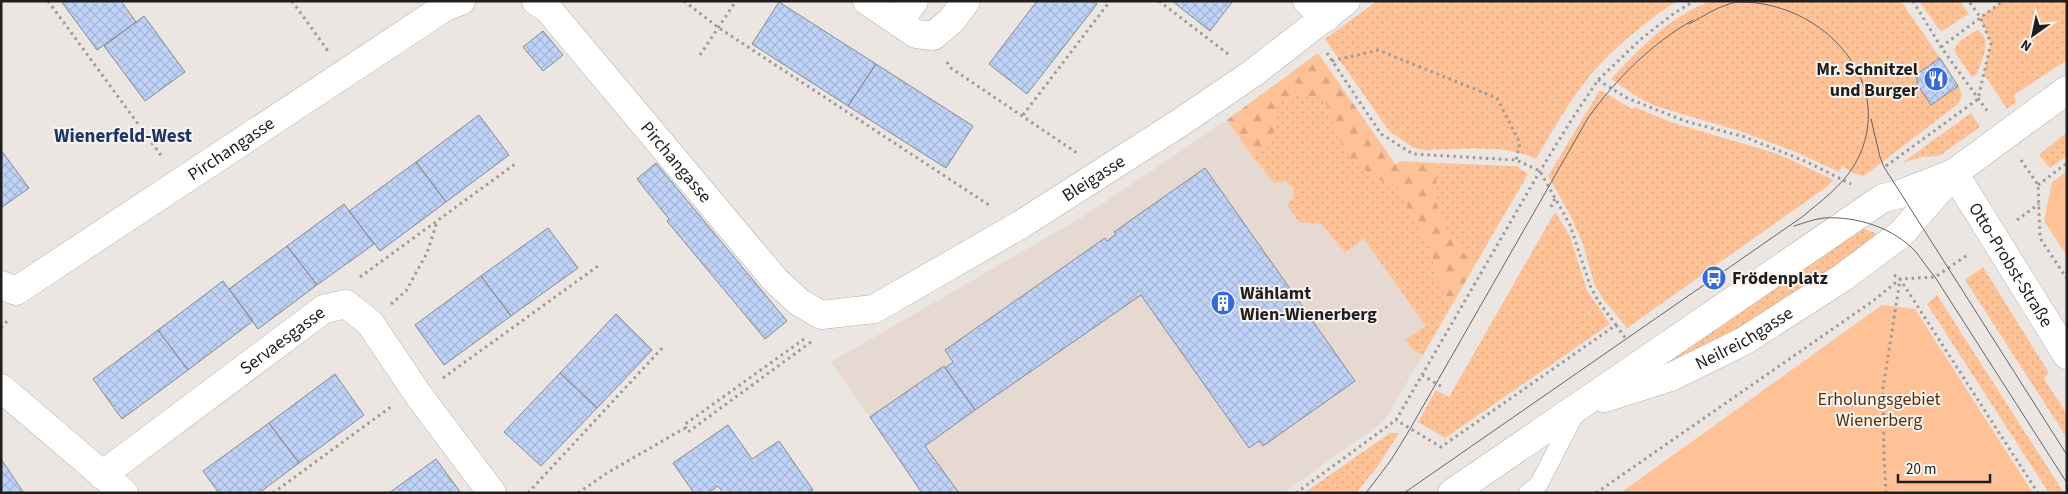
<svg xmlns="http://www.w3.org/2000/svg" width="2068" height="494" viewBox="0 0 2068 494" font-family="'Source Sans 3',sans-serif">
  <style>
    .built { fill: #e6d9d1 }
    .grass { fill: url(#grass-dots) }
    .forest { fill: url(#forest-firs) }
    .park { fill: #ffc297 }
    .building { fill: url(#building-cross-hatch); stroke: #888b8f }
    .lines { fill: none; stroke-linecap: round; stroke-linejoin: round }
    .lane-casing { stroke: #b6b1ad; stroke-width: 19 }
    .street-casing { stroke: #b6b1ad; stroke-width: 29 }
    .path { stroke: #9e9997; stroke-width: 3; stroke-dasharray: 2.5 4; stroke-linecap: butt }
    .lane { stroke: #fff; stroke-width: 18 }
    .street { stroke: #fff; stroke-width: 28 }
    .tram { stroke: #666261; stroke-width: 1 }
    .labels { text-anchor: middle; stroke-width: 4; stroke-linejoin: round; paint-order: stroke }
    .poi-label { font-size: 18px; font-weight: bold; fill: #201e1d; stroke: #f9f4f0; text-anchor: start }
    .street-label { font-size: 18px; fill: #201e1d; stroke: #f9f4f0 }
    .park-label { font-size: 18px; fill: #59300d; stroke: #f9f4f0 }
    .neighbourhood-label { font-size: 19px; font-weight: bold; fill: #1b356b; stroke: #f9f4f0 }
  </style>
  <defs>
    <pattern id="grass-dots" width="8" height="8" patternUnits="userSpaceOnUse" patternTransform="scale(1.25)"><rect width="8" height="8" fill="#ffc297"/><path d="M2 2h.1M6 6h.1" fill="none" stroke="#daa682" stroke-width="1.8" stroke-linecap="round"/></pattern>
    <pattern id="forest-firs" width="22" height="20" patternUnits="userSpaceOnUse" patternTransform="scale(1.25)"><rect width="22" height="20" fill="#ffc297"/><path d="M5 1l3.5 6h-7zM16 11l3.5 6h-7z" fill="#daa682"/></pattern>
    <pattern id="building-cross-hatch" width="8" height="8" patternUnits="userSpaceOnUse" patternTransform="scale(1.25)"><rect width="8" height="8" fill="#bfd3f9"/><path d="M0 0l8 8M0 8l8-8" fill="none" stroke="#a4b5d5"/></pattern>
  </defs>
  <rect width="100%" height="100%" fill="#ece6e3"/>
  <path class="built" d="M1318,53L1471,273L1386,418L1379,425L1283,493H922L831,362L1084,216L1227,120Z"/>
  <path class="grass" d="M1377,1H1676C1647,21 1617,45 1593,72C1571,98 1553,129 1536,159C1505,143 1457,150 1423,150L1412,147L1389,131L1325,39Z
    M1711,1H1901L1940,58L1917,74L1931,105L1958,86C1963,92 1962,98 1958,104L1864,176L1855,174L1842,166L1839,172L1798,153L1740,131L1658,107L1639,98L1611,79C1639,49 1671,15 1711,1Z
    M1919,1H1960L1969,14L1942,31L1938,28Z
    M2003,1H2067V60L2014,95L2016,102L2007,109L1984,74L1991,43L1980,17Z
    M1977,30C1994,39 1981,61 1977,74L1972,77L1956,54L1954,49L1960,41Z
    M1600,90L1632,109L1635,107L1670,122L1778,154L1834,180L1825,188L1627,328L1603,299L1594,283L1583,244L1571,217L1548,176Z
    M1295,95L1320,97L1332,111L1335,131L1379,180L1397,186L1428,244L1438,279L1451,306L1423,355L1413,350L1405,340L1426,326L1364,239L1345,252L1321,224L1299,222L1287,205L1294,197L1293,187L1284,181L1274,183L1253,157C1264,148 1275,140 1276,125C1277,113 1272,114 1279,102Z
    M1971,113L1980,127L1939,156L1921,157L1902,163Z
    M2067,132V156L2050,168L2039,155Z
    M1437,163L1516,166L1528,174L1475,265C1458,247 1439,224 1436,199C1435,187 1437,175 1437,163Z
    M1555,212L1570,236L1587,290L1610,324L1445,438L1418,422L1436,390L1449,397Z
    M1859,227L1880,235L1783,305L1668,366L1667,362Z
    M1983,267L2049,373L2044,379L2067,414V438L1965,280Z
    M1937,295L2064,493H2049L1927,304Z
    M1390,433H1399L1378,466L1356,493H1304Z"/>
  <path class="forest" d="M1318,53L1395,164L1402,161L1437,163C1437,175 1435,187 1436,199C1439,224 1458,247 1475,265L1451,306L1438,279L1428,244L1397,186L1379,180L1352,161L1335,132L1332,111L1320,97L1295,95L1279,102C1272,114 1277,113 1276,125C1275,140 1264,148 1253,157L1227,120Z"/>
  <path class="park" d="M2067,171V256L2044,221L2052,182Z
    M1882,305L1915,309L2033,493H1620Z"/>
  <path class="building" d="M61,1H121L136,22L97,50Z
    M1037,1H1093L1097,4L1027,94L989,64Z
    M1172,1H1233L1210,31Z
    M779,2L876,64L848,106L752,44Z
    M144,16L185,72L145,101L104,46Z
    M543,31L563,55L543,71L523,47Z
    M1940,58L1958,86L1931,105L1917,84V74Z
    M876,64L973,126L946,168L848,106Z
    M479,115L509,155L446,202L416,162Z
    M1,150L29,188L1,208Z
    M416,162L446,202L380,251L349,211Z
    M656,163L787,321L765,339L667,221L669,219L637,179Z
    M1205,168L1355,381L1263,446L1259,441L1249,448L1141,295L975,410L945,368L953,362L945,350L1105,238L1107,241L1116,234L1114,232Z
    M344,204L374,244L317,285L287,246Z
    M548,228L578,268L511,316L481,276Z
    M287,246L317,285L258,329L229,289Z
    M481,276L511,316L444,365L415,325Z
    M223,281L253,321L188,370L158,330Z
    M616,314L652,350L597,408L560,373Z
    M158,330L188,370L122,419L93,379Z
    M944,366L975,410L925,446L959,493H922L870,417Z
    M560,373L597,408L541,466L504,432Z
    M335,374L364,415L299,463L269,423Z
    M269,423L299,463L259,493H219L203,471Z
    M728,425L752,459L779,441L813,490L808,493H723L718,486L708,493H694L673,463Z
    M1,459L24,493H1Z
    M436,459L461,493H389Z"/>
  <g class="lines">
    <defs>
      <path id="lane" d="M1528,493L1539,484L1576,412"/>
      <g id="street">
        <path id="s1" d="M536,1L548,9L776,281L799,302L821,315L874,309L1020,225L1181,122L1253,73L1346,1"/>
        <path d="M867,1L916,34L933,36L951,21L966,1"/>
        <path d="M1307,1L1327,17"/>
        <path d="M898,22L914,1"/>
        <path id="s2" d="M1954,173L2067,355"/>
        <path id="s3" d="M1,285L16,291L445,7L461,1"/>
        <path d="M1,388L124,493"/>
        <path id="s4" d="M1605,398L1671,377L1744,341L1842,278L1901,234L1954,173L2067,90"/>
        <path id="s5" d="M102,475L324,309L346,304L370,323L419,396L492,493"/>
        <path d="M1452,493L1883,198L1900,194L1954,173"/>
      </g>
    </defs>
    <use href="#lane" class="lane-casing"/>
    <use href="#street" class="street-casing"/>
    <path class="path" d="M48,1L163,158
      M292,1L328,51
      M684,1L719,28L992,207
      M1159,1L1228,54
      M1913,1L1941,47L1988,112
      M1941,47L2003,1
      M1327,53L1381,134L1413,154L1516,160L1540,171L1570,225L1591,288L1601,305L1616,325L1441,447L1396,420
      M700,55L736,1
      M1332,61L1378,50L1497,98L1520,143L1516,160
      M947,62L951,68L1077,153
      M1598,80L1627,98L1685,121L1745,137L1807,162L1851,184
      M1023,115L1110,1
      M2021,160L2038,185L2040,238L2067,279
      M1886,166L1978,99L1991,43L1980,17L1969,1
      M2038,185L2067,163
      M1551,207L1555,198
      M2017,220L2039,204
      M1894,275L1900,279L2038,493
      M360,277L515,164
      M391,304L406,291L427,253L437,222
      M1616,325L1626,339
      M1,328L8,320
      M804,339L684,425L688,432L811,342
      M1422,375L1442,387
      M443,378L598,266
      M273,493L392,406
      M528,493L664,346
      M578,493L607,473L685,428
      M1296,493L1396,420L1540,171L1572,119L1598,80L1641,39L1673,14L1694,1
      M1596,493L1873,301L1900,279L1935,277L1969,254
      M1886,493L1884,456L1883,388L1900,280"/>
    <use href="#lane" class="lane"/>
    <use href="#street" class="street"/>
    <path class="tram" d="M1871,119L1880,157L1884,167L2067,455
      M1794,226C1804,223 1814,219 1824,218C1857,216 1894,228 1916,252C1922,260 1928,269 1935,277L2067,483
      M1366,493L1391,460L1410,429L1588,118C1616,79 1651,44 1693,20
      M1404,493L1802,217C1821,201 1842,186 1855,164C1900,85 1824,0 1737,2C1720,5 1704,16 1689,24"/>
  </g>
  <defs>
    <symbol id="restaurant-disc" viewBox="-11 -11 22 22"><circle r="9.5" fill="#366ada" stroke="#f9f4f0"/><path d="M-5-6h1v4h1v-4h1v4h1v-4h1v5L-1.5 .5V6h-2V.5L-5-1ZM5-6V6H3V1.5H1.5Q1.5-4 5-6Z" fill="#fff"/></symbol>
    <symbol id="bus-disc" viewBox="-11 -11 22 22"><circle r="9.5" fill="#366ada" stroke="#f9f4f0"/><path d="M-5-6H5V4H4V6H2V4H-2V6H-4V4H-5ZM-3.5-4V0h7V-4ZM-3.5 1.2v1.5H-2V1.2ZM2 1.2v1.5H3.5V1.2Z" fill="#fff"/></symbol>
    <symbol id="building-disc" viewBox="-11 -11 22 22"><circle r="9.5" fill="#366ada" stroke="#f9f4f0"/><path d="M-4-6H4V6H1V3H-1V6H-4ZM-2.5-4.3h1.7v1.8h-1.7ZM.8-4.3h1.7v1.8H.8ZM-2.5-1h1.7V.8h-1.7ZM.8-1h1.7V.8H.8Z" fill="#fff"/></symbol>
  </defs>
  <g fill-rule="evenodd">
    <use href="#restaurant-disc" x="1922" y="65" width="28" height="28"/>
    <use href="#bus-disc" x="1700" y="264" width="28" height="28"/>
    <use href="#building-disc" x="1209" y="289" width="28" height="28"/>
  </g>
  <g class="labels">
    <g class="poi-label">
      <text x="1918" y="75" text-anchor="end">Mr. Schnitzel<tspan x="1918" dy="21">und Burger</tspan></text>
      <text x="1732" y="284">Frödenplatz</text>
      <text x="1240" y="299">Wählamt<tspan x="1240" dy="21">Wien-Wienerberg</tspan></text>
    </g>
    <g class="street-label">
      <text dy="6" stroke="none"><textPath href="#s3" startOffset="274">Pirchangasse</textPath></text>
      <text dy="6" stroke="none"><textPath href="#s1" startOffset="214">Pirchangasse</textPath></text>
      <text dy="6" stroke="none"><textPath href="#s1" startOffset="735">Bleigasse</textPath></text>
      <text dy="6" stroke="none"><textPath href="#s2" startOffset="108">Otto-Probst-Straße</textPath></text>
      <text dy="6" stroke="none"><textPath href="#s4" startOffset="152">Neilreichgasse</textPath></text>
      <text dy="6" stroke="none"><textPath href="#s5" startOffset="225">Servaesgasse</textPath></text>
    </g>
    <g class="park-label">
      <text x="1879" y="405">Erholungsgebiet<tspan x="1879" dy="21">Wienerberg</tspan></text>
    </g>
    <g class="neighbourhood-label">
      <text x="123" y="142">Wienerfeld-West</text>
    </g>
  </g>
  <rect width="2068" height="494" fill="none" stroke="#201e1d" stroke-width="5"/>
  <g transform="translate(2033 35) rotate(213)" stroke="#f9f4f0" stroke-width="4" paint-order="stroke">
  <path d="M0-4L9 19L0 12L-9 19Z" fill="#201e1d"/>
  <text y="-8" font-size="14" font-weight="bold" text-anchor="middle" fill="#201e1d">N</text>
  </g>
  <path d="M1898 474v8h92v-8" fill="none" stroke="#201e1d" stroke-width="2.5"/>
  <text x="1906" y="474" font-size="15" fill="#201e1d" stroke="#f9f4f0" stroke-width="4" paint-order="stroke">20 m</text>
</svg>
